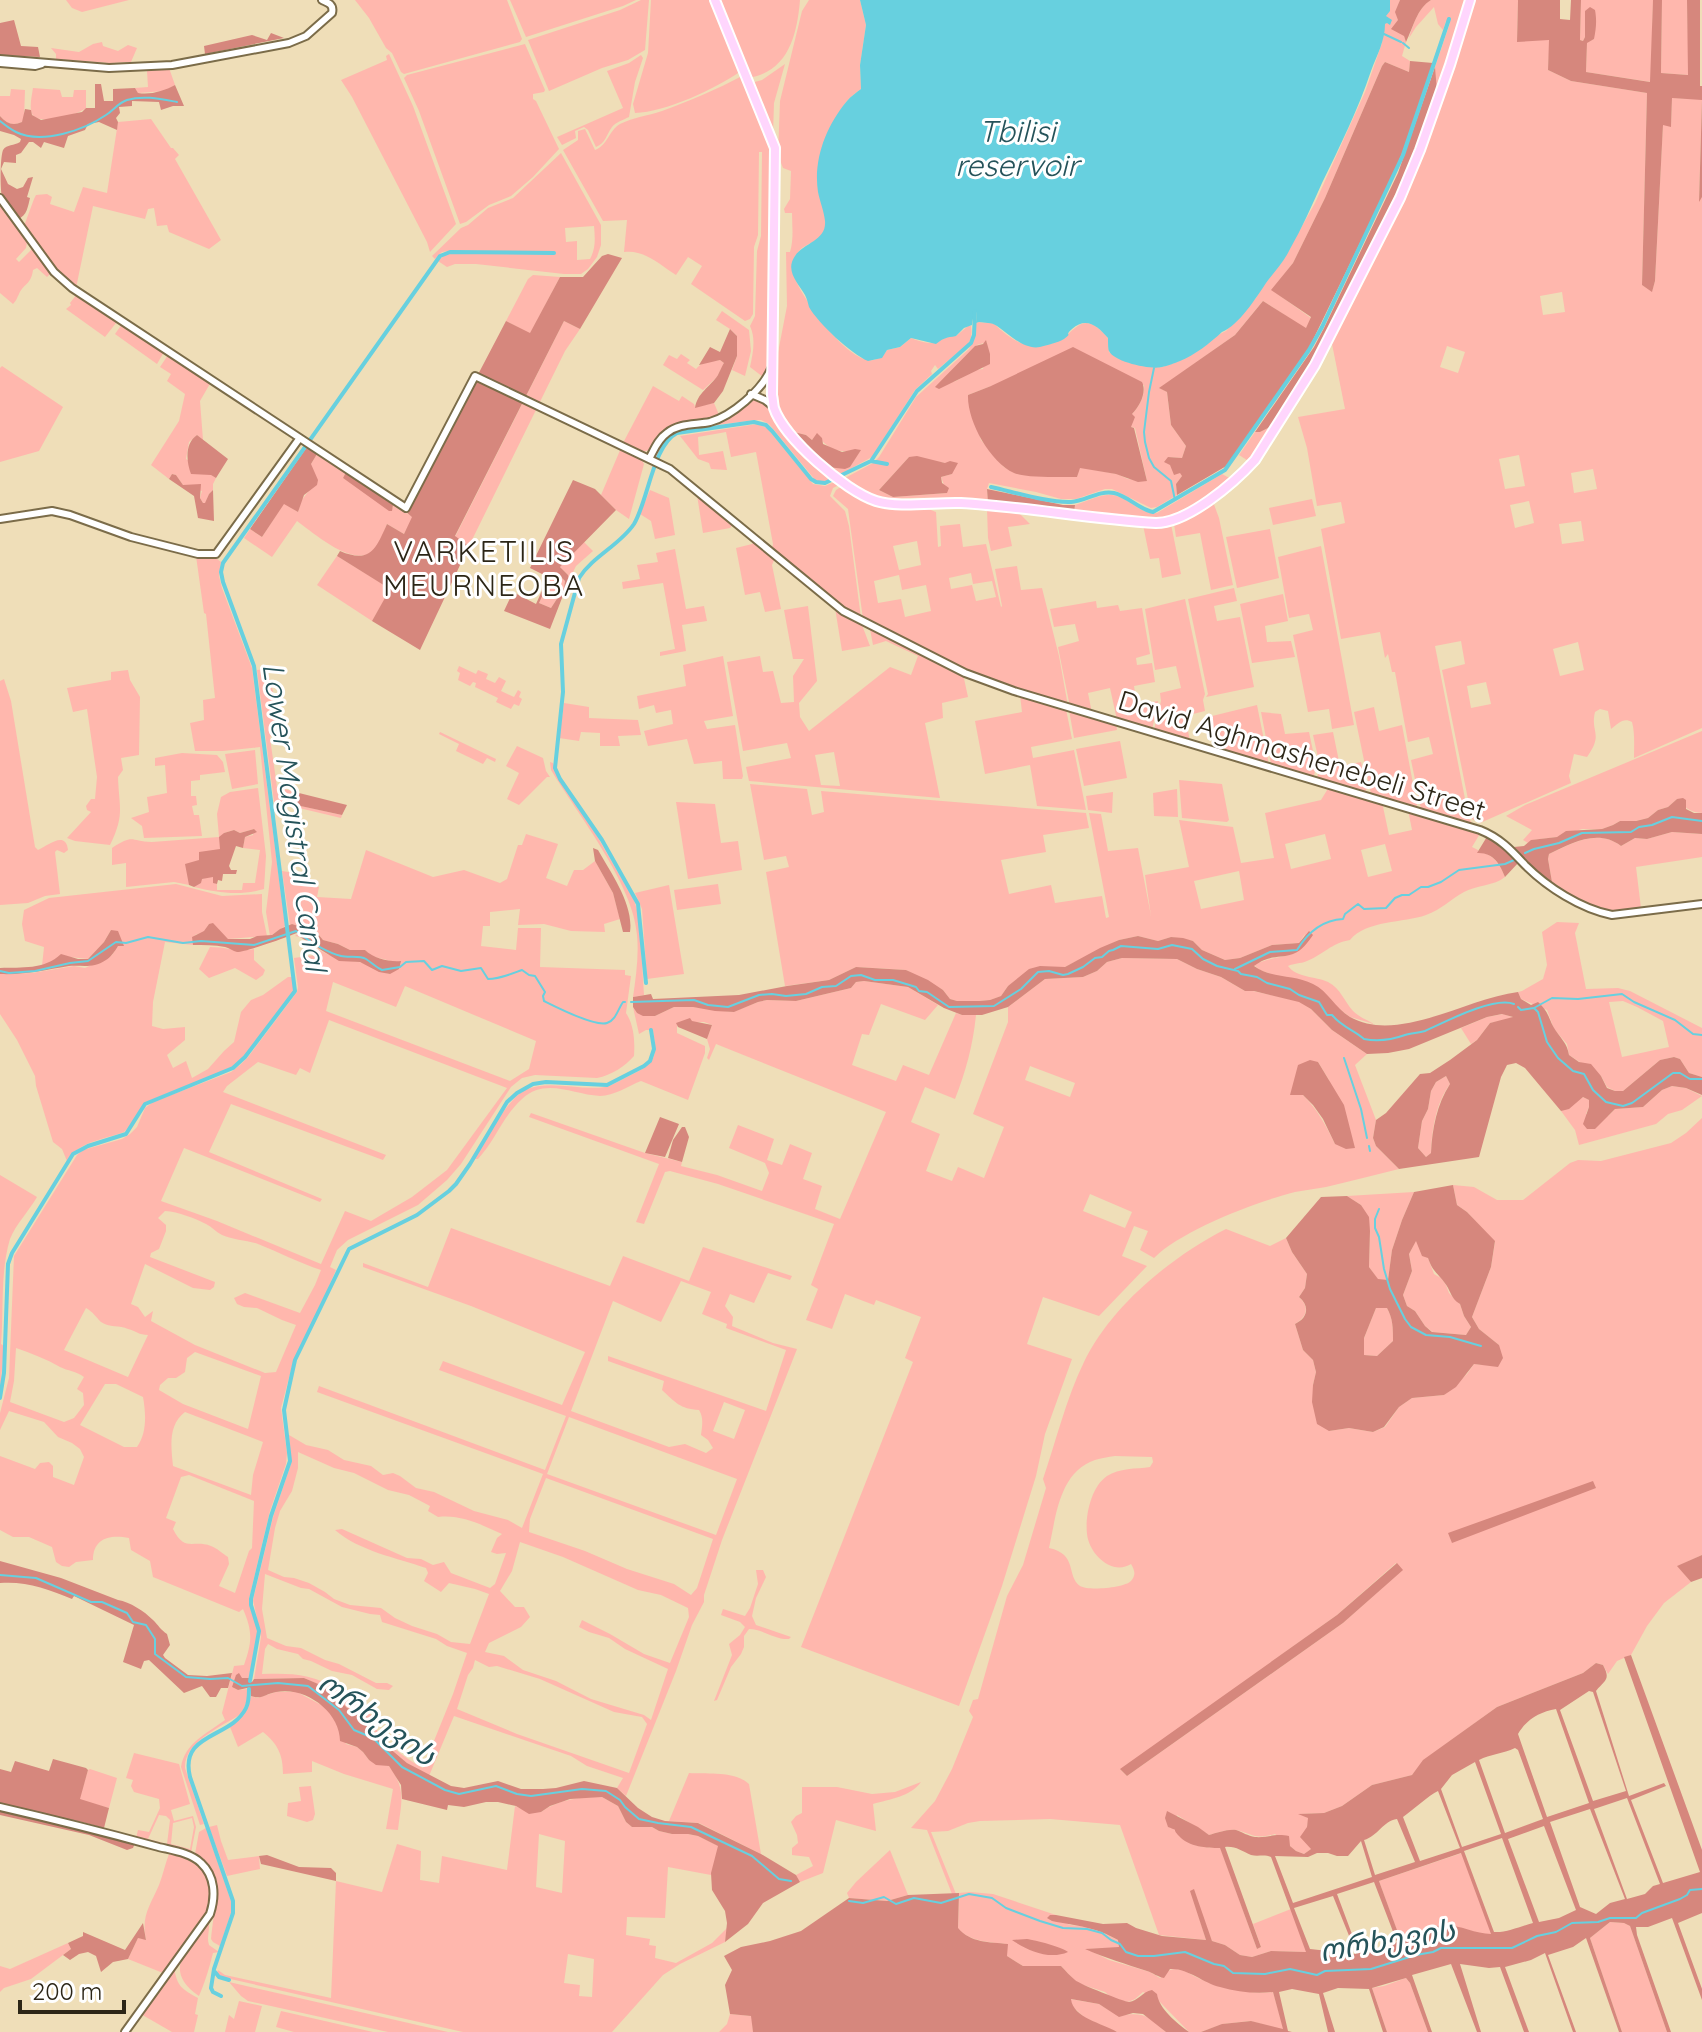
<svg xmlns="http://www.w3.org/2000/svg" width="1702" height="2032" viewBox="0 0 1702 2032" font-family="Quicksand,'Noto Sans Georgian',sans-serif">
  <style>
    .green { fill: #ffb7ad; fill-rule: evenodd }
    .forest { fill: #d6877d; fill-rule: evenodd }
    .water { fill: #67d0df }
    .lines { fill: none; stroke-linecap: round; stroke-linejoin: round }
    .stream { stroke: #67d0df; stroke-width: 2 }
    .canal { stroke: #67d0df; stroke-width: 4 }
    .minor-casing { stroke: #7b6c49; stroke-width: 10 }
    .major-casing { stroke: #fff; stroke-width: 12 }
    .minor { stroke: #fff; stroke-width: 6 }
    .major { stroke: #ffd6fd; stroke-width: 8 }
    .labels { text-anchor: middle; stroke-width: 6; stroke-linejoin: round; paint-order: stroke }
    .street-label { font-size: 28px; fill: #2c2617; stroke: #fff }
    .water-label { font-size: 30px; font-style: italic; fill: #25535a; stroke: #fff }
    .neighbourhood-label { font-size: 30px; letter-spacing: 2px; fill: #2c2617; stroke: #fff }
  </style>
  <rect width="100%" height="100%" fill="#efdeb8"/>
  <path class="green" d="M66,0H129L82,12L72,8Z
    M355,0H507L522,39L520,42L404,74L401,72L392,53L386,48L369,18Z
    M510,0H636L623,6L526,37Z
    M641,0H649L645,50L628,60L602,68L549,91L528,40L620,10Z
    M651,0H713L741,71C715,89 666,112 635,113L633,104L648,53Z
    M717,0H800C797,36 788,71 749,78Z
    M809,0H860L866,25L860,65L861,89C856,93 851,96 847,101C830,122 814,163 818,189C820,201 829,218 824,231C821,241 807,243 800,250C797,253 795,257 793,260C794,268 794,278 798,285C808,305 864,389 887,350L900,347L911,338C916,340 925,343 930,343C940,342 946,335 956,336L968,326H971C972,332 972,338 968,344L938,369L935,365L931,371L932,374L915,390L872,457L839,475L827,467C849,469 848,469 860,451C855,450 851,451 846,451C833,452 823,444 817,434L812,440L806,435L794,432L775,405V368L787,306L786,252H790C794,238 792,226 792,213H785L784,209L790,199L791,171L783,168L778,155L780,101L802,11Z
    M1390,0H1400L1396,12L1406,42L1402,56L1410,61L1409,72L1385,62L1382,66L1325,198L1293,263L1272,290L1311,318L1306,329L1263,301L1235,335L1160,388L1167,392L1171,425L1186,446L1182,458L1168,457L1170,465L1181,473L1182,476L1176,484L1177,495L1157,507L1151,508L1112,489H1105L1076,499H1061L1036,492L989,483L987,489L988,503C971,501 953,499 936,498C901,496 873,507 845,478L873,463L879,457L916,397L969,349L975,336L976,323L979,322C983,323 987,322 991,323C996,324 997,327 1001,330C1016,343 1027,348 1047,345C1076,340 1078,303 1108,338L1109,352C1120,360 1130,364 1143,365C1150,365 1155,368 1162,367C1190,360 1203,341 1226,331L1256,298L1266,281L1282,262L1315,203L1365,92L1382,43L1384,24L1387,23L1386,16ZM987,342L983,369L975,370L956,381L936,387L977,345ZM1144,385C1145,396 1139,407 1132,414L1131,427L1135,428L1147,481L1128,479L1117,474L1079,467L1077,477L1017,474L1004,467L981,440L968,395L991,386ZM909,457L945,463L952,474L941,477L947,493L893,497L879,490Z
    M1431,0H1468L1436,97L1435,67L1450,23L1446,21L1443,30L1438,24L1434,7L1416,27L1409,38C1413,25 1419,6 1431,0Z
    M1473,0H1518L1517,41L1550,39L1548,70L1571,81L1647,93L1642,285L1652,291L1655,281L1663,124L1671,126L1672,98L1702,99L1699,199L1702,197V728L1634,758C1634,745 1635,733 1632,722C1623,717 1618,724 1611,729L1608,711L1600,709L1595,712C1590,733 1604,733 1587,757L1574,754L1569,776L1571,783L1480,823L1472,819L1442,670L1465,664L1461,641L1435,646L1469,819L1474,825L1421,809L1411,760L1433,754L1429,737L1408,742L1395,672H1392L1388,654L1385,658L1380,632L1341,639L1321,529L1345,523L1341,502L1317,506L1307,448L1298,417L1345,409L1331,339L1393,216ZM1562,292L1565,312L1543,315L1540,296ZM1447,346L1465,352L1458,373L1440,367ZM1519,455L1525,486L1505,489L1499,459ZM1593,469L1597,489L1574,493L1571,473ZM1529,501L1534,523L1515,528L1510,505ZM1581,521L1584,541L1562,544L1559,524ZM1578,642L1584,670L1560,676L1553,649ZM1486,682L1491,704L1471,708L1467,686Z
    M1581,0H1653L1651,82L1586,72L1587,42L1594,39L1585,11V37L1583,41L1580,40Z
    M1662,0H1687L1689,75L1661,73Z
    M102,42L103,46L118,51L128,45L137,48L131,62L110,63L56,59V54L51,48L79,52L93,44Z
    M525,44L545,90L544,92L533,94V99L536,101L559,149L533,177L511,196L489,205L466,222L460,224L419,111L404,78L407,75Z
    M389,54L413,106L456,224L430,252L427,242L352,97L341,80L387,60L386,56Z
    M641,55L643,58L635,82L629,117C623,120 616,122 612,127C606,135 606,143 596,147L588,130L584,127L575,131L576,138L562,145L557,137L623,108L607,71L629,63Z
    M785,64L774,103L773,134L751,83L762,80Z
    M169,68L175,85L164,91L138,93L135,88L148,87L147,71Z
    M742,76L773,152L770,360L763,377L750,367C753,353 756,339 750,326L755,316L757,251L761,236L762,152H759L758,235L754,247L753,314L750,319L745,321L691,284L702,266L688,257L676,275C660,265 644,249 624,252L627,220L603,221L563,150L578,140V131L585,129L595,150C608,145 609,130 620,124C634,117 647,116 662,111C689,101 716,90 742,76Z
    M33,88L60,90L62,97H73L74,90H86V108C78,115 38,126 32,114C29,107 32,95 33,88Z
    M11,89L25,90L24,119L22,122C12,126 7,124 0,116V96H10Z
    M151,119L171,148H173L179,155L175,159L221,240L209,249L169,232L167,225L157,226L154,208L148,209L145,219L93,206L76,288L58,273L24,226L34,199L36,195L47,194L52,197L50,204L74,212L83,187L107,193L118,122Z
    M561,153L601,225V245L597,257L588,269L581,274H564L476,264H455L447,267L438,261L446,254L454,253V250L442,252L435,259L432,256L461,228L468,225L488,208L513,198ZM594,226C595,238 596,248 590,259L577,260V241L566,242L565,228Z
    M0,202L27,242L26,248L16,259L19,262L33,248L52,272L47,277L37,268L33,270C31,285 24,283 19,294C17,298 16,301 13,304L0,293Z
    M533,275L560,277L530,334L506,321L528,279Z
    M77,294L116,319V323L105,337L66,309L71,305L70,303Z
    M722,311L749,330L751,351L745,376L732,370L737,356V336L730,329L716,320Z
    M564,321L580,329L565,351L469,546L455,537Z
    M122,324L164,352L157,364L115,334Z
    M681,354L690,360L687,363L696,369C701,362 712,361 720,360L724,363L717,377L703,390L663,365L669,355L677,359Z
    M168,355L211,382L200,401L203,440L197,435L189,442L186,459L216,478L213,484V490L209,494L205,504L203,503L200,498L202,491L183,485L176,475L172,474L169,479L151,465L179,421L185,394L167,381L171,374L160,367Z
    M2,366L63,407L39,451L0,462V368Z
    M653,386L679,401L682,396L694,404L695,407L714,403L720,417C701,422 677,417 661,433C657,438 654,445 650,450L642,452L623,443Z
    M751,398L761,400L770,407L834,478L823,482L816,481L769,424L761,420H755L678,430C662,439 658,455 652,471C649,426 704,424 736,415L739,409Z
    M757,424L767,428L813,484L825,486L837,481L841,484L833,488L830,496L845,511L849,526L861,618L841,607L772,549L773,544L756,452L731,457L726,432L698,437L699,455L723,451L727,470L711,469L709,463L698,459L680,436Z
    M1274,425L1250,462L1239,455L1255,432H1260Z
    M621,448L641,459L644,464L629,519L616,510L601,495Z
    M317,454L346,472L343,478L393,508V505L413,517L404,534L387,524C384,531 381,543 376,548C357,572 314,533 297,521L272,557L244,538L250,529L262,537L284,503L298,512L301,501L311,488V464Z
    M1222,474L1233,480L1176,517L1157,520L1074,513L1075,505C1085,502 1097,496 1107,495C1126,493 1138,515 1157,513Z
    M844,485L864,499L921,506L936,512L938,547L941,546L940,526L960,524L963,547L986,544L1001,607L1002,606L995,569L1017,566L1021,590L1042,588L1059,656L1068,706L972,674L863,619L848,509L833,496L836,490ZM917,541L921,565L899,570L893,546ZM971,573L973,584L992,581L996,597L976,601L972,585L951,589L949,578ZM899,575L902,590L926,585L931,611L905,617L901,599L878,603L874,581Z
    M650,490L669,498L675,535L655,539L651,521L640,514Z
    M697,495L733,524L730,528L703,533Z
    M1212,499L1219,518L1233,585L1211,590L1200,533L1176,537L1174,524Z
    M1312,499L1316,516L1273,525L1269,508Z
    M987,509L1018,512L1030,524L1008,527L1012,546L991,551L988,538Z
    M1171,524L1181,574L1162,578L1159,558L1150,559L1143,525Z
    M1270,529L1279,578L1237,588L1226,537Z
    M584,542L593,551L576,566L569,580L568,575L560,567Z
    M754,542L775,558L772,565L781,609L765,612L760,592L745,595L736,548L752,544Z
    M1321,546L1354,725L1332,729L1329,709L1308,712L1293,635L1313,630L1309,614L1289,618L1278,557Z
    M675,549L686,609L704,606L707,621L682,625L686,651L660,656V652L675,649L663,583L623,589L622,582L640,579L637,565L658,562L656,553Z
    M196,556H213L221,562L219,576L222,588L252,668L285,926L270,936L266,912L272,862L260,747L223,751H195L190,723L204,720L203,700L215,698L206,614L204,613Z
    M337,556L391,589L372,621L317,585Z
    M557,573L565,581L564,588L551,608L539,603L552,574Z
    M1234,588L1237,601L1214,606L1217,621L1240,617L1254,687L1206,697L1208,694L1188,599Z
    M1283,594L1288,621L1265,626L1267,642L1291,641L1295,657L1252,663L1240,604Z
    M1185,599L1205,694L1203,700L1205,711L1185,716L1190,741L1154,730L1161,701L1160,693L1181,688L1176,666L1155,670L1145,609Z
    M1096,601L1097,608L1118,605L1120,611L1142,608L1150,654L1136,658L1137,665L1152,663L1155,682L1134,686L1137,705L1158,701L1152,730L1117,720L1110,688L1088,693L1092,713L1070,707L1058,647L1079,641L1075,624L1054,627L1050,609Z
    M808,606L817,681L799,703L800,717L809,731L890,667L911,675L918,656L886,641L873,645L870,629L963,674L968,697L942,703L943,718L925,723L940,798L749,781L746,767L791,758L787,743L743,751L727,662L760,656L763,672L773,671L781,703L794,702L793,676L804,659H793L784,610ZM834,752L840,786L821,785L815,755Z
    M835,608L862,625L870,646L842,651Z
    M723,656L733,716L704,721L707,729L735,725L743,776L742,779H723L722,761L694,764L687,739L648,746L644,731L673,724L671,710L656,713L654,705L639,709L637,696L686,686L683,665Z
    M459,666L476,674L478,670L488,674L486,679L495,683L499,677L506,681L501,691L514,697L518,690L521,692L519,697L522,699L519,706L514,704L511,709L496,702L498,698L475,687L476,683L473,682L470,686L458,680L460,673L457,671Z
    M267,669L279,714L270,738L277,787L299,793L297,805L342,815L341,818L274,802L257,670Z
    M128,670L130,680L140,697L139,755L121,758L123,770L118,777C119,808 125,814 110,845L75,841L67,838L91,812L87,810L86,806L91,799H95L97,777L87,709L73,712L67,688L111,680V672Z
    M4,679L11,701L35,847L38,850C48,845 66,830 68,850L64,853L57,850L55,852L60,894L45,896L28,903L0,905V681Z
    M1020,695L1066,709L1072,739L1031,747L1033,758L1074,750L1086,810L1037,806L1030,765L985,774L975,721L1022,712Z
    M564,703L589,707V718L638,720L641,735L618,736L620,746H600V733L581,732L579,741L559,738Z
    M1257,705L1269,765L1214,748L1208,717Z
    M1374,707L1379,731L1402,725L1417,805L1416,807L1371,794L1354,712Z
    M1069,710L1116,723L1117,730L1074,738Z
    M1261,712L1281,714L1285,734L1309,732L1316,765L1314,776L1271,764Z
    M1702,731V813C1690,812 1685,808 1677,799L1668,807L1658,810L1648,818L1636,821H1620L1613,825L1602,829H1582L1557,837L1532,840L1528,843L1523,840L1532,830L1506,816L1525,805Z
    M440,732L496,759L495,762L487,758L483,764L456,751L459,744L439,734Z
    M1333,732L1340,766L1361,762L1367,788L1365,792L1317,778L1320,766L1313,735Z
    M1120,741L1127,778L1084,786L1076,749Z
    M517,746L543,758L546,771L550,777H547L519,805L507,799L519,773L506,766Z
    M255,750L258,784L232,789L225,754Z
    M182,753L217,755L223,762L225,772L200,775V780L191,781V796H196L197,805L192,806L194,815H199L202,836L144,838L142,826L131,818L149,812L147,797L167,793L165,765L155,766V758Z
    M550,762L553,763L561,782L590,824L634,900L639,916L644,995L633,997C636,977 639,955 637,935C634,885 577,813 551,770Z
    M1179,780L1222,784L1229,820L1227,822L1182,818Z
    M750,784L807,789L812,815L824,812L821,791L1086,813L1089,828L1043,835L1046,852L1001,860L1009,894L1051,885L1055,903L1102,896L1106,918L1109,917L1089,813L1101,814L1108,851L1138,848L1151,916L1145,875L1189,867L1179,820L1233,827L1241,863L1274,858L1265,813L1321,800L1329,787L1382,802L1389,835L1412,830L1408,810L1481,832L1472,847L1478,850V852C1493,853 1500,864 1505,877C1494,886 1477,885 1464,892C1451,899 1441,910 1426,915C1404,923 1366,920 1350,940C1331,943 1323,955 1307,961C1300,964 1294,963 1288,966C1297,978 1315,976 1328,982C1341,989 1344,1001 1353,1011C1359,1017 1367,1020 1374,1024L1350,1017L1300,980L1273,975L1260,970L1254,965C1270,956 1286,959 1300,950L1305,934L1299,943L1272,945L1240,958L1225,960L1202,950L1193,941L1171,937L1158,941L1138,936L1119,940L1065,967H1054L1008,986L1001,996L990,1000L979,1001H957L950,999L943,990L906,970L892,969L856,967L829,980L785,986L766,872L789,867L786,856L764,860ZM1325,834L1331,859L1291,869L1285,844ZM1385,844L1392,871L1368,877L1361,850ZM1239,871L1244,900L1201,909L1194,881Z
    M258,788L266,856L264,889C240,896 219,893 194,887L201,879L213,876V882L217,884V890H242L243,883H255L260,850L243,848L245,837L253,835L254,829L240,833L234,830L224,833L220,849L199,860L189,885L174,882L126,887V863L112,865V848C135,833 130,842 152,842L219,837L217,814L221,797L230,792Z
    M1177,789L1178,817L1154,816L1153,793Z
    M1113,792L1112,813L1088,810L1086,796Z
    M676,802L715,804L721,843L738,841L742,870L688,879Z
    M1672,832L1702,834V857L1636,867L1641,908C1598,914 1586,908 1552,882L1548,859L1549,854C1572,844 1597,828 1621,846L1635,838L1647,839Z
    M526,834L558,844L546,878L567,886L574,870H583L595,861L613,893L620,919L604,924L605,932L571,931L544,924L518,925L520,909L490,912V926H483L481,946L516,950L518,928H541L540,967L625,970V975L631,976L626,1013C634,1025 635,1041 634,1056C624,1067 612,1075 597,1078L535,1075L522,1078L511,1087L461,1164L447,1180L418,1205L348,1240L337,1250L330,1267L336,1270L314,1321L294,1359L281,1408L287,1453L286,1464L270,1511L249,1599L250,1608L258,1629L249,1678H242L232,1687L238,1690L248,1689L247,1701L241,1714C221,1727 184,1742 185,1768L204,1824L200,1825L181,1767C185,1743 206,1734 225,1720L222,1713L234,1666L244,1665C252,1642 253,1632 243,1609L239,1612L153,1577L150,1561L131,1550L129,1538C110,1534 93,1538 93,1560L76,1562L69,1567L62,1566L56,1562L52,1547L29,1537H13L0,1530V1456L35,1469L40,1463L49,1462L53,1466V1477L74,1485L84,1457L80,1449L72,1443L58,1437L44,1422L9,1411L0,1430V1413L9,1378L14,1256L77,1155L83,1150L122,1139L130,1134L137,1127L145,1108L153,1102L231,1072L240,1065L248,1057L297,992L298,987L294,958L316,955V948C332,958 341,959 359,962C371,964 378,972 390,974L395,962L371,956L365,950H350L338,944L323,940L314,929L303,933L300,937L295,936L303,930L292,924L290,925L282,871L301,874L299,884L319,887L317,897L351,899L366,850L433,877L464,870L500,883L507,879L518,845H522ZM333,982L396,1007L405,986L536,1041L529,1069L510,1081L326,1011ZM329,1020L507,1088L447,1170L412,1197L371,1221L345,1211L321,1264L217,1221L161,1201L184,1148L320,1202L322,1199L209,1152L231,1104L383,1160L386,1155L223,1092L227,1086L258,1062L296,1075L300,1068L310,1073ZM165,1211C179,1212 194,1218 206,1224C212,1227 216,1232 222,1235C233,1240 246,1240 258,1244C279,1252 299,1263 321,1270L315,1285L300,1313L245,1293L234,1298L237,1304L244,1307L257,1308L282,1320L296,1325L276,1372L265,1373L195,1345L151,1321L153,1311L145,1317L138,1307L131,1304L145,1264L193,1288L210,1290L214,1287L215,1282L150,1257L151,1253L159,1249L166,1231V1225L158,1218ZM86,1308C93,1312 96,1317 101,1322C109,1328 120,1325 128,1329C136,1331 139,1335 148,1335L128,1377L64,1350ZM16,1348C31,1353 46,1359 60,1367C68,1371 76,1371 84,1377L77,1389L83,1393L84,1405L74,1418L64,1422L10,1402L14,1381ZM195,1352L261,1376L248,1429L183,1404L159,1390L160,1385L168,1378H176L185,1372L187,1358ZM105,1384H116L143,1397C146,1414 147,1433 137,1447H124L80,1425ZM185,1412L263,1442L253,1475L251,1495L173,1466C171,1446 168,1425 185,1412ZM189,1475L254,1501L252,1548L249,1551L235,1593L219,1586L229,1564L228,1557C223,1554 217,1548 211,1546C193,1539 185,1553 173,1529L176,1522L166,1518L181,1477Z
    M176,884L222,896L262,894V912L267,936L228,939L209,924L204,932L195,935L193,945L165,942L153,1002L152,1026L163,1029L185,1027V1040L167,1055L173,1068L186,1061L192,1078L208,1069L224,1051L234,1042L241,1012L251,1000L263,995L288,977H293L294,992L239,1063L231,1068L146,1102L143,1105L129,1127L124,1132C103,1140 79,1141 67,1161L62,1149L53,1142L36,1086L35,1076L17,1040L0,1014V974L32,973L74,966L85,968L112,955L118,946H123L111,930L104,942L88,959L70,957L54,961L42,966L44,947L25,941L22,924L24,910L49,898Z
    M718,884L721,904L677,910L674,890Z
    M669,885L684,974L647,979L642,909L635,893Z
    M1557,922L1579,923L1575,933L1586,989L1618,988L1630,991L1702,1028V1077L1689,1073L1680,1059L1674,1057L1660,1060L1623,1091H1615L1607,1087L1601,1076L1569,1055L1567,1044L1554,1029L1547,1010L1521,999L1518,992L1522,991L1543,979L1547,965L1542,932ZM1623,1001L1637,1007L1663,1021L1669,1047L1622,1057L1609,1002Z
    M210,947C230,947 235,953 254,949V960L265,970L263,975L256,980L235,968L209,978L199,969Z
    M1122,958L1177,959L1197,969L1221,977L1245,991H1253L1299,1001L1311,1009L1332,1030L1367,1054L1355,1065L1376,1120L1373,1138L1376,1146L1399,1169C1375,1175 1351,1181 1326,1187C1316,1189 1305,1190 1295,1192C1256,1202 1182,1230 1154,1258L1140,1250L1148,1231L1134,1226L1122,1256L1147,1266L1099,1316L1043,1297L1027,1344L1072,1359L1045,1434L1036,1476L1002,1586L959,1706L801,1647L913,1362L905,1358L921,1317L876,1300L874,1305L845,1294L832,1329L806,1320L818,1289L811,1285L834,1224L718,1184L670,1171L665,1172L644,1224L636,1222L659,1164L529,1117L531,1113L645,1153L682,1162L681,1166L717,1175L762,1191L769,1173L765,1163L729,1148L738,1125L774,1139L767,1160L782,1165L790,1144L812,1153L803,1179L822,1186L815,1209L840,1219L886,1112L716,1044L709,1060L707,1058L710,1049L707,1039L712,1025L704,1022L677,1023V1033L705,1046V1053L688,1100L641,1081C628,1086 614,1096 600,1096C573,1095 546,1077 522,1099C503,1116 495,1141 478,1159H474C486,1141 506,1100 525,1090C550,1079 579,1091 605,1087C614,1085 624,1078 633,1074C657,1062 657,1056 653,1030H646L639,1034L633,1007L637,1013L655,1016L674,1007H693L733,1012L758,1002L767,1000L796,1001L851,988L856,982L864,981L908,987L938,1005L925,1020L881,1004L869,1035L862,1034L852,1065L896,1081L903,1065L929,1075L956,1013L962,1015H976C973,1045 966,1071 955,1099L925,1087L911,1122L940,1134L926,1171L952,1181L958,1167L984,1178L1004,1127L973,1114L1008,1022V1007L1045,979L1083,977L1097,971L1107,962ZM1318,1062L1329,1080L1335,1144C1326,1126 1318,1110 1303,1095H1291ZM1030,1066L1075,1083L1070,1097L1025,1080ZM1090,1194L1132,1212L1125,1228L1083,1211Z
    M1503,1014L1515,1018L1490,1023L1477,1040L1471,1044L1461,1028L1487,1017Z
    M1446,1076L1450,1084C1436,1103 1432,1129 1431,1153L1426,1157L1418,1148L1422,1121L1428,1109L1431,1091L1436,1082Z
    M1672,1086L1686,1088L1702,1096L1682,1110L1668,1114L1656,1124L1579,1145L1575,1130L1561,1111L1583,1097L1589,1100V1107L1586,1114L1608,1116L1615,1109L1643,1107L1662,1090Z
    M1702,1118V1555L1678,1566L1691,1582L1664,1603L1647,1626L1631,1655L1617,1661L1608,1674L1603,1665L1596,1663L1583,1673L1497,1707L1424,1760L1412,1775L1372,1785L1342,1806L1324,1813L1301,1814L1309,1817L1307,1827L1311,1849L1304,1854L1296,1851L1275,1834C1255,1840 1253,1834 1236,1830C1227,1829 1217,1833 1209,1835L1177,1815L1175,1830C1185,1845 1202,1849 1220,1847L1257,1949L1261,1947L1253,1924L1291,1909L1307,1952L1271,1951L1252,1957L1240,1955L1225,1945L1212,1941L1191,1891L1206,1940L1159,1935L1120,1825L1050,1819L980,1821L968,1823L948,1831L931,1832L956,1894H952L927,1830L911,1828L935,1801L952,1769L973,1717L969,1711L973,1700L978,1699L1007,1596L1023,1565L1046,1488L1043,1479C1056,1441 1066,1399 1084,1362C1111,1306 1171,1257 1226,1229L1270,1246L1286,1238L1292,1252L1307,1274L1305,1288L1299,1297C1310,1307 1307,1317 1295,1324L1303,1350L1313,1360L1316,1372L1313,1385L1329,1431L1349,1428L1373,1432L1385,1427L1399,1407L1412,1398L1444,1395L1467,1374L1474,1364L1485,1365L1499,1345L1479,1329L1472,1317L1491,1267L1495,1242L1467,1212L1457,1205L1453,1185L1474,1187L1497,1200H1523L1570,1163L1578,1160L1601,1161L1671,1143L1686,1133ZM1115,1456L1152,1457L1153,1462L1150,1467C1136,1469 1119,1468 1107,1476C1091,1487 1085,1516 1087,1534C1089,1554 1112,1576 1131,1564C1135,1571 1136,1575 1131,1581C1124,1588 1088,1591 1080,1586C1066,1576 1078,1554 1049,1548C1056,1517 1059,1472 1095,1460C1101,1458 1108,1457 1115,1456ZM1396,1563L1402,1570L1343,1623L1127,1776L1121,1770L1337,1615Z
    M0,1175L37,1197C29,1211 16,1224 10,1239C0,1272 4,1310 1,1344L4,1346L0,1392Z
    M1414,1192L1402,1220L1392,1250L1388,1280H1378L1369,1267L1370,1231L1361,1205L1347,1196Z
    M451,1228L610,1286L623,1256L689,1281L703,1247L792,1276L790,1280L768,1273L754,1303L730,1294L725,1306L733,1317L732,1326L773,1343L797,1349L722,1540L704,1595V1602L692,1625L676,1671L626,1796L617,1788L623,1778L587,1766L571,1756L454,1716L429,1776L407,1763L381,1741L362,1713L347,1708L336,1696L320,1685L304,1678L254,1679L261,1637L253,1600L273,1517L291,1464L289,1435L306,1445L328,1450L344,1460L371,1466L383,1475L393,1473L400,1476L416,1488L434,1492L474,1511L508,1520L522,1528L543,1474L317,1392L319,1386L545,1470L566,1416L439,1370L443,1361L562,1405L585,1352L471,1306L363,1267V1263L428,1287ZM681,1281L711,1292L702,1314L727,1324L726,1328L786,1350L766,1411L608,1356V1361L664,1381L662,1390C675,1402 680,1409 699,1410C704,1418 702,1426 701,1435L708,1440L713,1448L706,1453L685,1444L669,1447L571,1411L613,1301L661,1322ZM724,1402L745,1410L734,1439L713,1431ZM569,1417L737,1479L716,1535L547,1474ZM298,1452L334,1468L354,1473L388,1490L409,1495L430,1506L428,1511L438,1517C461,1514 482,1525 502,1534L497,1538L491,1552L497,1554L506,1553L495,1584L490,1588L451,1573L444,1562L433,1565L421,1559L407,1558L342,1529L335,1530C359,1551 397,1558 426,1568L428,1573L424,1581L441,1592L449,1583L475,1589L489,1594L470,1644L451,1642L437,1634L412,1626L395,1618L381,1608L350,1605L334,1599L325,1592L309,1583L294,1578L284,1577L268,1570L275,1528L280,1511L292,1491L298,1468ZM546,1478L713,1539L697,1588L691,1595L674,1584L627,1569L585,1551L529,1532L530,1519ZM520,1542L563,1557L638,1590L661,1595L688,1608L689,1617L670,1663L644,1654L610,1634L582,1620L579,1627L589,1632L609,1638L625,1649L668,1669L651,1720L644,1715L591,1699L556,1681L523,1670L504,1656L485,1652L489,1643L521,1627L530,1617L524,1607H515L500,1591L512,1571ZM265,1574L301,1588L309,1589L342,1607L370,1614L380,1615L382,1622L436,1639L447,1646L467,1653L453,1694L423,1768C406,1759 372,1735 371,1715C364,1708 355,1708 349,1703C345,1698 341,1693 336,1689C313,1673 288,1673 262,1674L265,1649L268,1644L277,1649L298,1654L303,1659L311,1661L332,1671L352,1675L377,1689L389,1690L393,1686L387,1683H376L339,1664L325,1660L301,1648L286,1646L267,1638L262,1609ZM475,1660L489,1667L497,1666L540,1679L614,1712L642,1717L647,1724L629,1773L517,1734L457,1709L468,1675L473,1668Z
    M1416,1240L1428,1258L1434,1274L1441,1278L1446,1285L1449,1293L1460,1304L1464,1316L1471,1327L1466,1335L1433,1332L1425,1326L1415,1311L1407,1306L1403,1295L1412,1271L1409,1254Z
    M1376,1308H1387C1393,1319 1393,1328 1393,1341L1377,1356L1363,1355L1364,1338Z
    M756,1570H763L766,1577L756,1598L752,1616L756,1625L791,1637L789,1639C775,1640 763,1629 749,1629L744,1636V1647L741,1654L731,1667L717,1700L714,1701L732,1655L729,1644L740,1635L745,1627L740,1622L721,1615L723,1609L745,1616L750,1608L758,1584Z
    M276,1692H297L325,1707L339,1724L346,1744L357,1747L363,1752L369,1760L389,1766C407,1790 401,1802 398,1830L386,1829L393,1789L344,1774L312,1761V1772L283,1774C283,1755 278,1744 263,1732L238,1747L230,1727L244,1715L251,1696L257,1698Z
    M134,1753L179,1764L190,1804L171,1810L174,1821L193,1816L196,1827L191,1853L136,1838L138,1830L149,1832L160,1808L159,1799L134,1792L131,1786L133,1780L126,1778ZM159,1815L166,1816L170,1820L167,1844L148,1839ZM192,1818L194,1827L190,1849L171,1844L173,1823Z
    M90,1769L117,1778L109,1808L79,1800L88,1770Z
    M689,1773C707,1774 735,1771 749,1784L761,1854L699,1823L669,1821Z
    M921,1782C910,1797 890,1799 873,1804L876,1831L836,1820L823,1873L800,1882L796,1875L813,1866L809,1857L792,1855V1848L798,1843L797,1835L791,1822L796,1816L802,1813V1787H837L872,1794L895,1792Z
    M311,1786L315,1814L313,1820L307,1822L287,1816L288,1803L301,1801L299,1787Z
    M602,1797L618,1806L626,1822L632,1827H652L659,1831L672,1834H688L698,1836L719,1846L711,1875L668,1867L665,1918L627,1917L626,1935L650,1939L649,1945L656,1946L655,1958L676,1963L712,1943L727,1928L725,1942L680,1964L663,1975L612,2032H463L226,1978L220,1976L217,1973L218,1970L225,1975L331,1998L336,1881L382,1892L397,1844L421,1851L420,1880L439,1883L442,1856L507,1870L515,1806L526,1811L541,1812C560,1799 579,1797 602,1797ZM539,1834L565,1841L562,1893L536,1887ZM568,1954L594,1959L592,1997L579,1996L580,1985L564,1983Z
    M217,1825L221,1841L228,1860L259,1856L260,1869L227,1876L209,1827Z
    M206,1828L231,1901L232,1910L220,1946L213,1942L211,1939C214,1906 224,1879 195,1854L199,1832Z
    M890,1850L908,1895L887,1901L849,1898L847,1893L856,1882Z
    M1462,1853L1492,1934L1416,1936L1401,1942L1379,1881Z
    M169,1854L191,1858L203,1867L212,1893L208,1912L166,1971L163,1973L128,1959L138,1938L146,1939C141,1916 150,1906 159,1885C163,1875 165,1864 169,1854Z
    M970,1892L993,1894L1056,1915H1050L1070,1925L1091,1927L1118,1940L1120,1948L1087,1949L1109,1960L1150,1972L1160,1978C1165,1974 1168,1969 1176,1969C1186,1969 1195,1978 1205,1981C1227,1988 1250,1995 1273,1992L1284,2030L1250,2021L1223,2024L1201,2032H1189L1158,2000L1143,1992L1135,1999L1128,2002L1112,1998L1105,1992L1077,1983L1061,1966H1023L1007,1956V1944C989,1942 971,1942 958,1929L959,1893Z
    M208,1920C211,1928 206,1937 209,1945L219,1952L213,1953C209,1969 205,1982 199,1996C161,1970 188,1948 208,1920Z
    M1610,1922L1624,1923L1630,1926L1667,2032H1622L1590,1938Z
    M68,1943L71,1949L31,1979L4,1988L0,1992V1966L10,1969Z
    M174,1967C177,1987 182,1989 198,1998L195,2014L198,2015L194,2032H172L139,2013Z
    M1406,1978L1410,1983L1428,2032H1387L1372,1988L1384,1986Z
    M229,1982L448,2032H388L248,2001L241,1996Z
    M1070,1999L1099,2004L1119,2016C1142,2011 1150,2016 1166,2032H1117L1085,2018L1072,2006Z
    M239,2001L262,2006L255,2032H225L229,2015L234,2019Z
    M281,2011L373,2032H294L276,2027Z
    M730,2014L752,2016L753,2032H719L727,2024Z"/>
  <path class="forest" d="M1400,0H1431C1417,8 1413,28 1406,42L1404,36L1391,29L1398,20L1395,12Z
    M1518,0H1560V19L1570,20L1571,0H1581L1580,40L1583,41L1585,37V11L1590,7L1595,10C1597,21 1596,29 1594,39L1587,43L1586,72L1650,82L1653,0H1662L1661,73L1688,75L1687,0H1700V86H1702V197L1699,202L1702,100L1672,98L1671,127L1663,125L1655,281L1652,292L1642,285L1647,93L1571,81L1548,70L1549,40L1517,42Z
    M14,20L21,46L38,47L40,57L0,55V23Z
    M271,33L284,38L205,54L204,46L252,35L267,40Z
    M1410,61L1433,63L1403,151L1391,179L1310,346L1228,465L1177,495L1176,484L1182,476L1180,473L1174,475L1170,465L1164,462L1168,457L1182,458L1186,446L1171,425L1167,392L1159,388L1235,335L1263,301L1306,328L1311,317L1271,290L1293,263L1325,198L1382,66L1385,62L1409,72Z
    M1435,67L1437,91L1404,182L1316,360L1274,425L1260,432H1255L1314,347L1324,328L1398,173Z
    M95,84H101L104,101H113V89L135,88L138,93C151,95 164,91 175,85L184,106H173L161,110L159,102L132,101V106L119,107L120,113L116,118L118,122L117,130L99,122L88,124L85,130L68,136L64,148L44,142L41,148L33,142H29L21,153L16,155V163L4,162L1,169L8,184L17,189L23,187L28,178L33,177L27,197L30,198C28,206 27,216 18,219C13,212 6,204 2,197C0,189 0,158 3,150C7,144 14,146 20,142L21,139L14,135L0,131V116C7,124 13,126 22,122L25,109L31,110L32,115L41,120L82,112L86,108H95Z
    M608,254L622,258L580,329L564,321L455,536L469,546L420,650L372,621L390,589L337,556L340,551C370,564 376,549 387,524L404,534L412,517L406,512L506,321L530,333L560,277H583L602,256Z
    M730,329L737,336V356L723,391L714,403L695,408C697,393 710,387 718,375C718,375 723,364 724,363L720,360L699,365L710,347L720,352Z
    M986,340L990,354V364L939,389L935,387C948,373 962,360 975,346L983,344Z
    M1073,347L1142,382C1147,392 1140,406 1132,414L1135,417L1131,427L1134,428L1147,481L1138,482L1116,474L1080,468L1077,477C1062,477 1027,478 1014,473C990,462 967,421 968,395L991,386Z
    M794,432L806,435L812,440L817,433L822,438L823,444L842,452L855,449L861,450L850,467L845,469L827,467L811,453Z
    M197,435L228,459L216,478L211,475L191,474C186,461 185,443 197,435Z
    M307,447L317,454L311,464L318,480L317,485L304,495L298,512L284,504L262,537L250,529Z
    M917,456L945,463L950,461L958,463L952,474L941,477L942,483L949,488L947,493L893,497L879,490L909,457Z
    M346,472L393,505L392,511H389L343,478Z
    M172,474L176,475L183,485L201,484L200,498L203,503H205L209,494L213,490L214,521L198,518L194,496L169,479Z
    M573,480L595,489L616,510L560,567L568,575L569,580L550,629L504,611L513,592L536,604L548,577L530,568ZM557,573L565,581L564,588L551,608L539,603L552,575Z
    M987,489L1063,505H1075L1074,513L988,503Z
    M299,793L347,805L342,815L296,805Z
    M1683,798L1686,800V809L1694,813H1702V834L1672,832L1647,839L1635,838L1621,846C1597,828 1571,844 1549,854L1548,859L1552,882L1539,873L1514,847L1524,846L1531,840L1557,837L1566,831L1602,829L1613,825L1620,821H1636L1648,818L1658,810L1668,807L1677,799Z
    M254,829L257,832L245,837L243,848L236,846L229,866L231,870H237L236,874H223L222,881L218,880L217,884L213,883V877L202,879L201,883L194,887L189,885L185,864L199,860V852L220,849L219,837L224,833L234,830L240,833Z
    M1488,835L1519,862L1505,877C1500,864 1493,852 1477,853Z
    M593,848L598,850C611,873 634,905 630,932H623L613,893L595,861Z
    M213,923L228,939H250L257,936L272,935L280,929L292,924L301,927L303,930C297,934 243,953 237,952C233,951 229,948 225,947C215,945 203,945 193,945L192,937L204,931L209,924Z
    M309,929H314L323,940L338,944L350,950H365C374,959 390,962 401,961L399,969L390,974L379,972L360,962L339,961L300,937Z
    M111,930L118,931L124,946H118C115,951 111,957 106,960C92,969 83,965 69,966C44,970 26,975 0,974V968C22,967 44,970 61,954L78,959H88L104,942Z
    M1309,931L1313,935C1308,942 1302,951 1293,954C1278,959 1270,954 1254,966C1272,979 1294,974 1313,984C1328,991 1335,1008 1350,1017C1398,1044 1467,998 1518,992L1521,999L1531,1005L1538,1002C1550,1013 1548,1019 1556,1031C1562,1040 1567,1043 1569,1055L1579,1062L1591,1064L1601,1076L1607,1088L1615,1091H1623L1660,1060L1674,1057L1680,1059L1689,1073L1702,1077V1095L1686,1088L1672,1086L1662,1090L1643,1107L1615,1109L1595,1129H1587L1583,1124L1589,1107V1100L1583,1097L1569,1109L1561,1111L1525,1068L1516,1063L1507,1065L1501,1077L1479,1157L1399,1169L1376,1146L1373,1138L1376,1120L1386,1113L1420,1074L1430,1073L1450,1060L1477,1040L1490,1023L1513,1017L1502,1014L1487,1017L1409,1049L1388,1053L1367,1054L1332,1030L1311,1009L1299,1002L1254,991H1245L1221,977L1197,969L1177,959L1122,958L1107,962L1097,971L1083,977L1045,979L1008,1007L982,1015H962L944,1008L908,987L864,981L856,982L851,988L796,1001L767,1000L758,1002L734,1012L715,1011L693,1007H674L655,1016H643L637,1013L633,1007V997L651,994L653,999L739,995L787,986L829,980L856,967L906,970L928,980L943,990L950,999L957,1001H979L990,1000L1001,996L1008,986L1029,969L1040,966L1065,967L1100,948L1119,940L1138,936L1158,941L1171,937L1183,938L1193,941L1202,950L1225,960L1240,958L1272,945L1299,943ZM1446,1076L1450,1084C1437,1104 1432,1129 1431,1153L1426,1157L1418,1148L1422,1121L1428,1109L1431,1091L1436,1082Z
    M690,1018L692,1021L712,1025L707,1039L678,1027L676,1023Z
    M1310,1060L1318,1062L1344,1105L1355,1148L1346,1149L1335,1144L1323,1119L1313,1105L1303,1095H1290L1298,1065Z
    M660,1117L679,1124L665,1157L645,1153Z
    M682,1127H685L689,1137L682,1162L668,1158L673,1140Z
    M1453,1185L1457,1205L1467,1212L1495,1241L1491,1267L1472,1317L1479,1329L1499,1345L1503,1358L1498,1367L1474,1364L1456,1387L1444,1395L1412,1398L1399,1407L1384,1427L1373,1432L1349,1428L1329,1431L1317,1424L1312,1402L1313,1385L1316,1372L1313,1360L1303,1350L1295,1324C1308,1318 1310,1306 1299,1297L1305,1288L1307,1274L1292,1252L1286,1238L1321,1197L1347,1196L1361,1205L1369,1217L1370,1231L1369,1267L1378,1279L1388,1280L1392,1250L1402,1220L1414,1192ZM1416,1241L1422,1256L1428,1258C1433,1272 1436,1271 1444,1282C1451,1290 1450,1298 1460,1304L1464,1316L1471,1327L1466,1335L1432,1332L1425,1326L1415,1311L1407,1306L1403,1295L1412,1271L1409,1254ZM1376,1308H1387C1393,1319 1393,1328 1393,1341L1377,1356L1364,1355V1338Z
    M1593,1481L1596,1488L1452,1543L1448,1533Z
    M1702,1555V1578L1691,1582L1677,1566Z
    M0,1561L61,1578L118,1600C130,1602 144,1611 153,1620C158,1625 161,1630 167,1634L170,1645L163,1655L165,1658L188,1675L207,1676L232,1673L228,1688H221L216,1697H210L202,1686L184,1693L149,1660L144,1661L141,1669L123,1662L134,1625L74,1596L72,1599C48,1589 26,1581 0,1583Z
    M1397,1563L1403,1570L1343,1623L1127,1776L1120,1769L1337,1615Z
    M1631,1655L1702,1850V1913L1678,1923L1702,1989V2000L1672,1918L1648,1927H1636L1637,1935L1671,2032H1667L1630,1926L1624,1923L1610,1922L1590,1938L1622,2032H1619L1586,1938L1573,1947L1548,1955L1576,2032H1573L1545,1953L1531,1960L1505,1967L1529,2032H1524L1500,1967L1489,1968L1460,1964L1481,2032H1477L1451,1964L1412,1975L1432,2032H1428L1410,1983L1406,1978L1372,1988L1387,2032H1383L1369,1989L1338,1988L1323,1993L1335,2032H1328L1319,1994L1292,1989L1279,1992L1288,2031L1292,2032H1201L1222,2024L1251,2021L1283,2029L1273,1992C1256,1994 1237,1992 1220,1987C1203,1983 1188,1968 1170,1969L1164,1978C1158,1977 1153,1973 1147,1971C1126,1964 1105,1958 1085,1949L1119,1947L1118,1940C1095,1927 1078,1926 1052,1921L1047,1918L1050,1915H1056L1103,1924L1127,1923L1136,1928L1162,1936L1206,1940L1190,1891L1194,1889L1212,1941L1225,1945L1240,1955L1252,1957L1271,1951L1306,1952L1271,1857C1264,1854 1258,1857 1251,1855C1241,1851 1236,1846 1225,1847L1261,1947L1257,1949L1220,1848C1207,1848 1189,1847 1179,1836C1170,1827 1181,1832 1168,1827L1165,1818L1167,1811L1198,1827L1209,1835C1217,1833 1227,1829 1236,1830C1242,1832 1248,1836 1255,1837C1268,1838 1274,1833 1289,1836L1290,1846L1296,1851L1304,1854L1311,1849L1300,1837L1307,1827L1308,1818L1298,1814L1324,1813L1342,1806L1372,1785L1412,1775L1423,1760L1497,1707L1583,1673L1596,1663L1603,1665C1611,1680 1605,1680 1596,1691L1629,1796L1664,1783L1666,1786L1631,1800L1663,1883L1700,1872L1624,1657ZM1589,1691L1593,1692L1626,1791L1593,1801L1560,1710ZM1556,1709L1589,1803L1547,1817L1518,1734C1526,1720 1539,1712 1556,1709ZM1515,1748L1518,1750L1543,1819L1505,1833L1479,1760C1490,1754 1503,1754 1515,1748ZM1475,1762L1501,1834L1462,1847L1441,1789L1452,1775ZM1438,1791L1460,1848L1420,1861L1403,1817C1413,1810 1429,1795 1438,1791ZM1627,1798L1660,1884L1653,1886L1645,1894L1627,1899L1594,1809ZM1590,1809L1625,1899L1610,1903L1596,1914L1580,1907L1550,1822ZM1397,1819L1415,1862L1375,1875L1364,1840C1378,1836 1383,1821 1397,1819ZM1544,1826L1576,1910L1559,1918L1539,1922L1508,1839ZM1502,1838L1533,1923C1521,1926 1506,1933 1494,1932L1464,1851ZM1361,1841L1372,1877L1293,1903L1275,1856L1308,1857L1317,1853H1328L1337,1856H1348ZM1461,1853L1491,1934C1476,1934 1460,1925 1445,1925C1430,1925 1415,1936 1401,1941L1379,1881ZM1374,1882L1397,1942L1386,1947L1359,1953L1337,1894ZM1333,1896L1356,1953V1954L1310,1949L1294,1908Z
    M239,1673L242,1678H249L250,1682H252L254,1679L304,1678L323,1686L336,1696L347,1708L362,1713L367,1717L371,1728L381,1741L407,1763L451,1786L464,1788L498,1781L521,1789H543L556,1788L584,1781L617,1788L638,1808L652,1817L665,1821L698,1823L761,1854L796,1875L800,1882L763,1903L748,1924L725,1942L727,1923L725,1911L712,1890L711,1873L718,1846L698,1836L688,1834H672L659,1831L652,1827H632L626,1822L618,1806L602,1797L570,1799L550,1806L541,1812L529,1814L516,1806L498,1802H486L464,1807L448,1805L447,1810L402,1799L401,1785L389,1766L376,1765L369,1760L363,1752L357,1747L340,1741C340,1712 306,1686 276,1692C265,1694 262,1700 251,1696V1691L247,1688L238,1690L232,1687L236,1675Z
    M53,1759L86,1768L88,1770L80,1799L109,1808L104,1828L82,1822L0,1805V1769L11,1772L15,1761L49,1771Z
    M0,1810L135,1843L133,1848L127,1850L89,1835L0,1815Z
    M267,1855L299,1867L331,1868L336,1873V1881L261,1864L259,1856Z
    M959,1893L958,1928C971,1943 989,1942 1008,1944L1007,1956L1023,1966H1061C1066,1971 1070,1976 1075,1980C1079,1984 1125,2002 1129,2002C1138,2001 1142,1992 1152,1990L1157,1994C1159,2009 1177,2023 1189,2032H1166L1143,2014L1133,2013L1119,2017L1099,2004L1071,1999C1073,2018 1102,2023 1117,2032H753L751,2016L730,2014L725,1985L732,1970L724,1956L741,1947L770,1941L801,1931L849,1898L887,1901L908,1895Z
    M143,1923L146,1940L138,1938L128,1959L113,1962L101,1972L96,1956L88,1952L79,1954L70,1960L63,1955L71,1949L68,1943L83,1936V1932L125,1950Z
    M1027,1939C1035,1940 1062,1947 1068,1952C1050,1960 1028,1951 1012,1940Z"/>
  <path class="water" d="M860,0H1390V11L1386,16L1392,20L1390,25L1387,23L1385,24C1385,41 1377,55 1371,71C1358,110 1340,146 1322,183C1312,205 1302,228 1290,249C1284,262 1274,272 1266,283C1256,298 1239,325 1222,332C1210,343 1195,355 1180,361C1175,363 1167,366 1162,367C1151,370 1114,362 1109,351C1108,350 1108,340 1108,338C1098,326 1086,316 1072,329C1063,337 1074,332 1064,339C1057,343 1047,345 1040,347C1024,350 1010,335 997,326C991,322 985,323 979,322L976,323L977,312H974L972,325L964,328L956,336C946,338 945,337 936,344L911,338L900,347L887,350L882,358L868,361C851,354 818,323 809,307C808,303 807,299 805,295C800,286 788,274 792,262C798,243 827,243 825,221C824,211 820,202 818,192C813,160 826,126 847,101C851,96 856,93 861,89L860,65L866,25Z"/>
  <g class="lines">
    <path class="stream" d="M1384,34L1401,42
      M1403,43L1409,48
      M0,121C5,125 10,129 16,132C42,145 84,130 106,115C114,110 118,103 127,100C143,95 161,99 177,102
      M1154,368L1149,392L1144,432L1145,442L1149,458L1154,467L1171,481L1175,500
      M1525,853L1534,849L1559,843L1582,833L1631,832L1639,827L1652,825L1672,817L1702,821
      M1235,969L1270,952L1297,950C1308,932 1322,920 1343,919L1345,914L1358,904L1364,909L1386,908L1395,898L1402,895H1409L1421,887H1428L1441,882L1459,870L1505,864L1514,860
      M0,971L9,973L35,971L70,963L88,961L116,942L126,943L148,937L183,943L201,941L254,945L296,931C309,941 325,952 341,956C349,958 359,955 366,959C372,963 376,967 382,970L400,967L406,962L424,961L432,970L442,966L461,971L481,968L488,979C500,979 511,974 522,970L529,975L535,976L545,992L543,996L544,1001C556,1007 595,1027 607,1023C616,1020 618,1009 623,1002H625
      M631,1002L694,1000L708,1005L728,1007L759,995L772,994L786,996L806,994L822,987L836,986L851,976L861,975L875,980H893L916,987L919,991L927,992L949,1007L994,1006L1021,989L1038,972L1049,971L1063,975L1068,974L1083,967L1095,958L1102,957L1109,951L1113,950L1121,946L1158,949L1172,945L1192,949L1203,959L1217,966L1238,971L1241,974L1257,977L1267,983L1290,989L1299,995L1319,1002L1327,1015H1332C1343,1028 1353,1029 1364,1039C1379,1042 1391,1040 1405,1035C1411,1033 1418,1033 1425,1031C1445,1022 1494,996 1514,1004
      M1518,1007L1521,1010L1534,1008L1538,1012L1547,1042L1558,1058L1573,1071L1584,1074L1593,1090L1606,1102L1623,1106L1632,1103L1673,1073H1680L1690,1079H1702
      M1534,1008L1552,998L1578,999L1622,994L1634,1002L1675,1020L1693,1034L1702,1035
      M1344,1058L1361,1109L1367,1138
      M1369,1146L1370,1151
      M1379,1209L1375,1219V1228L1379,1237L1384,1269L1390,1289L1405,1319L1411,1327L1426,1335L1450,1337L1481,1346
      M0,1575L36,1578L91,1602H102L127,1613L133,1622L146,1625L155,1639V1654L186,1677L210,1679L228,1678L242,1686L278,1683L308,1686L339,1710L354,1730L373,1738L402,1767L445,1790L459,1794L496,1786L517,1794L531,1796L582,1789L606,1791L620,1800L625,1807L639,1819L658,1823L691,1827L752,1856L779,1879L791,1881
      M849,1901L863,1903L884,1897L896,1904L914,1898L941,1903L969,1894L992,1898L1006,1908L1040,1921L1063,1928L1087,1929L1102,1933L1111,1940L1120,1944L1126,1952L1138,1956H1154L1185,1952L1214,1964L1224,1966L1233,1973L1265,1974L1290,1969L1317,1975L1325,1971L1371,1969L1416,1955L1433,1952L1441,1948H1512L1537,1936L1556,1932L1572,1923L1598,1922L1610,1918H1636L1642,1913L1680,1899L1687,1895L1690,1890L1702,1889"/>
    <path class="canal" d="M871,461L887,464
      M991,487C1014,492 1049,503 1071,502C1086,501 1099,490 1114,493C1128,496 1138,509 1153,512L1225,470L1309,350L1322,327L1403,155L1449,19
      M646,983L638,904L602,840L560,779L555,768L563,692L561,644L579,578C593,556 620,545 634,524C648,501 653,445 677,433L754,422L766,425L772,431L811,479L816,482L825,483L871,461L917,391L971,343L974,335L975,311
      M0,1398L4,1373L8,1264L12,1253L73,1154L88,1146L126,1134L145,1104L233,1068L245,1057L295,991L254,666L223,582L221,572L223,563L440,256L450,252L554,253
      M250,1681L259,1631L251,1605V1599L271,1516L290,1461L284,1410L295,1360L349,1249L417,1215L449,1191L456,1184L470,1164L507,1102L517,1093L533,1084L546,1082L607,1085L644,1066L650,1061L654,1049L651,1030
      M215,1972L219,1977L229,1980
      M221,1996L213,1992L211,1988L214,1969L233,1913V1901L190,1777C179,1732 231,1739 246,1708C249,1702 249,1696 249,1689"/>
    <defs>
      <path id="minor" d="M0,59L109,68L172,65L289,43L306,36L332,13C334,5 329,3 322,0
        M0,63L35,66L42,64
        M0,198L54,272L72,288L406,508L475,376L670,469L843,611L965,673L1014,691L1480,830C1500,838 1511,850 1525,865C1547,887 1581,909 1612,915L1702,904
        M751,394L765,400L774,407
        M649,459C654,450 658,439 667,433C679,423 695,425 710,422C732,416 762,390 771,369
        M0,519L52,511L70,515L131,537L198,554H216L299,439
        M0,1807C52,1819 104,1832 155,1846C169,1850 190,1852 201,1863C215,1876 216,1896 210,1914L125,2032"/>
      <path id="major" d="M715,0L775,148L772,395C773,399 773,404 774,408C784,438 845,491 876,501C898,508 936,502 961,503C1026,507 1091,519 1156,523C1188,523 1234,483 1255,460L1315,365L1400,198L1420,150L1450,65L1470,0"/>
    </defs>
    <use href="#minor" class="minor-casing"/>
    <use href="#major" class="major-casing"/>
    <use href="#minor" class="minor"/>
    <use href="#major" class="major"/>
  </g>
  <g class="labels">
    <g class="street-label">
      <text transform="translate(1302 755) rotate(17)" y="10">David Aghmashenebeli Street</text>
    </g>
    <g class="water-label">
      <text x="1017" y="142">Tbilisi<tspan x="1017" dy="34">reservoir</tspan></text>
      <text transform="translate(294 817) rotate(82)" y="10">Lower Magistral Canal</text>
      <text transform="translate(377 1719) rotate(36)" y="10">ორხევის</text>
      <text transform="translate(1387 1941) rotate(-9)" y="10">ორხევის</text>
    </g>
    <g class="neighbourhood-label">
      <text x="484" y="562">VARKETILIS<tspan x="484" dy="34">MEURNEOBA</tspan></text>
    </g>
  </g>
  <path d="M20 2000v12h104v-12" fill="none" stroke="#2c2617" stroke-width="4"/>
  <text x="32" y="2000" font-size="24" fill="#2c2617" stroke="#ffffff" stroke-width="6" paint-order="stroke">200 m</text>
</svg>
